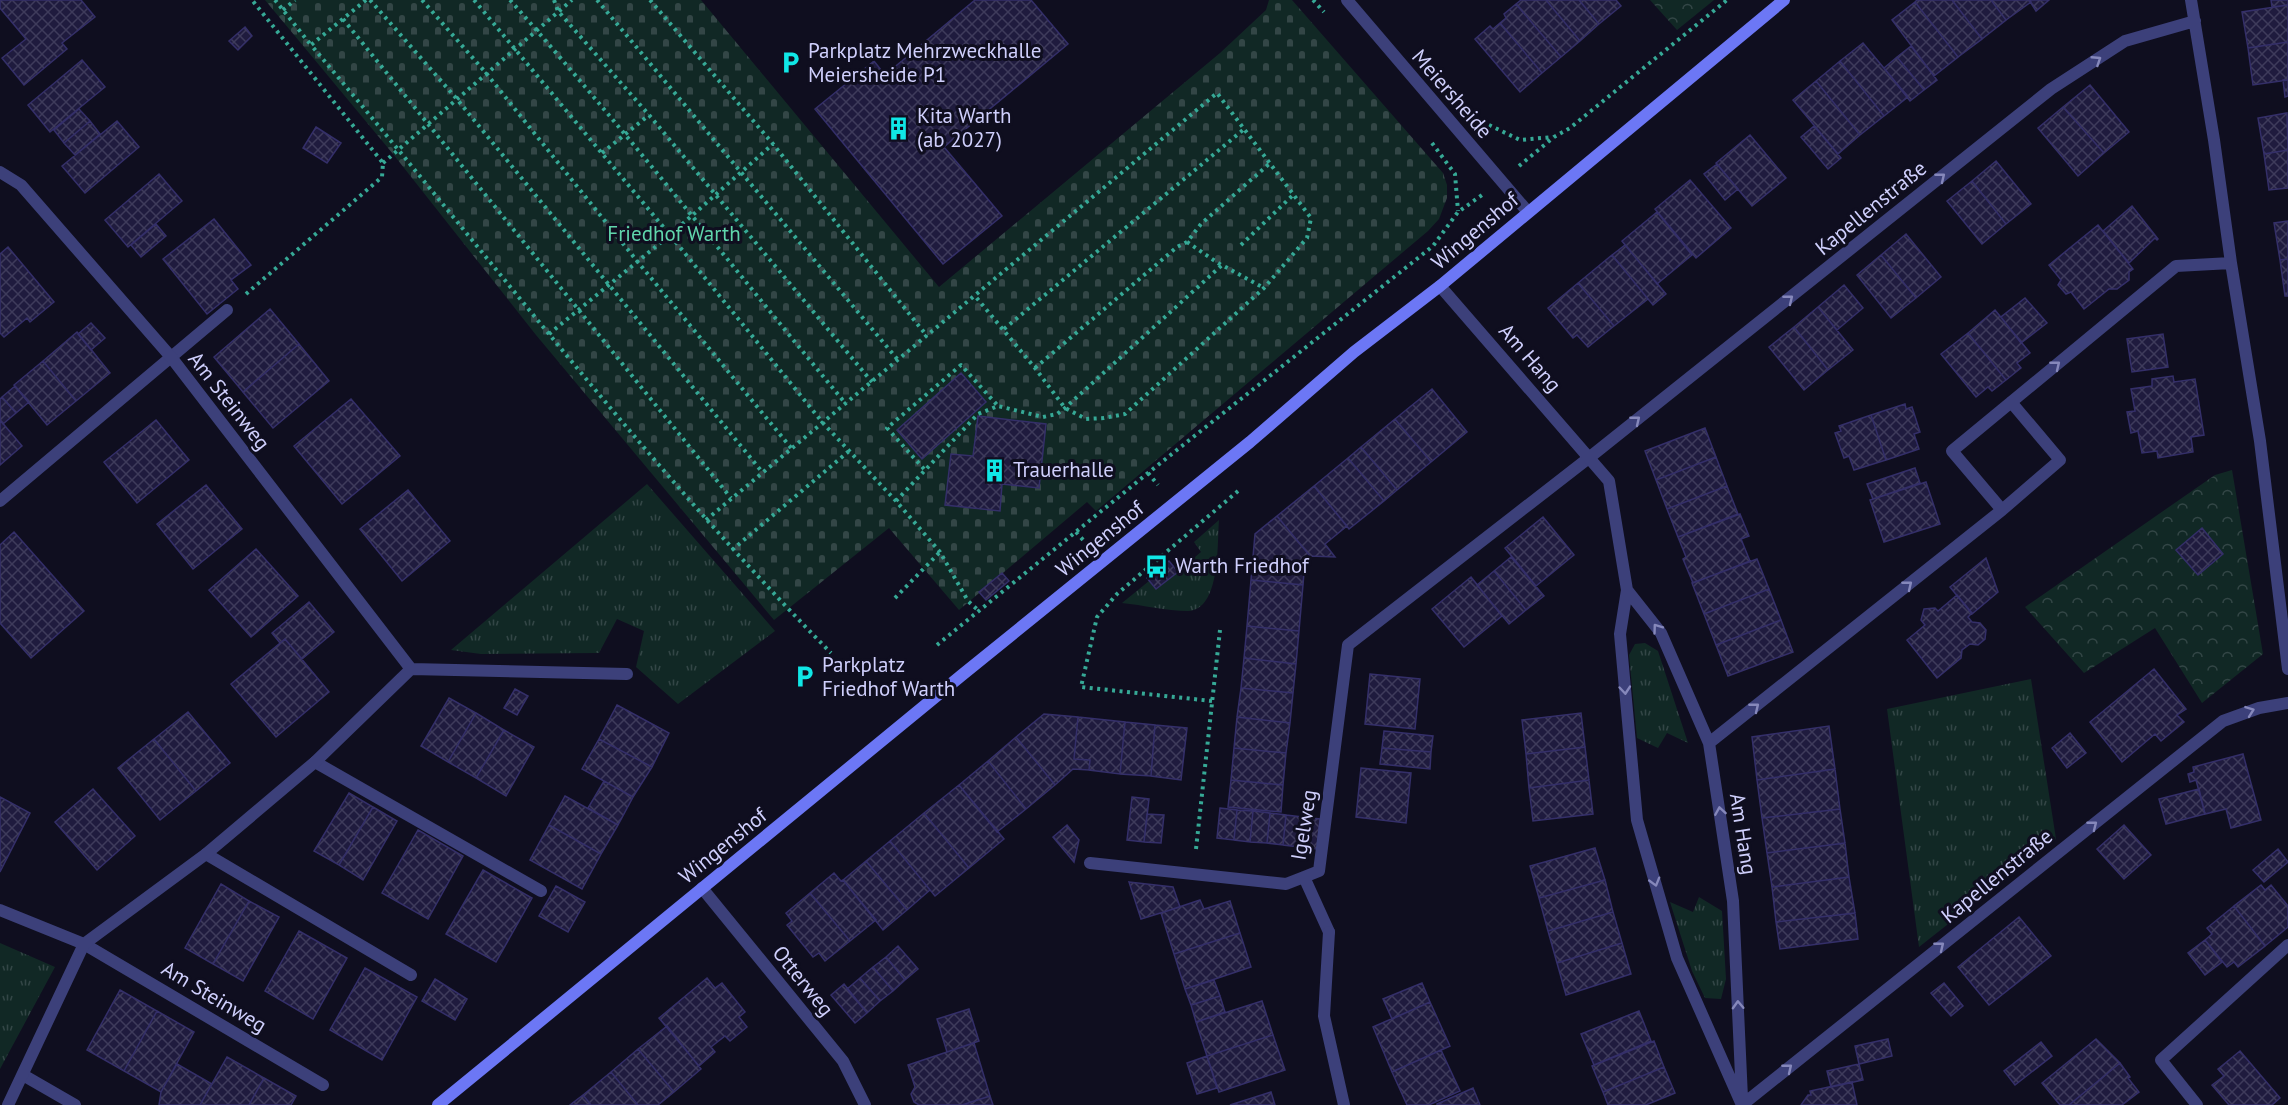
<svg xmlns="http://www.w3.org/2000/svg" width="2288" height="1105" viewBox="0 0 2288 1105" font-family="'PT Sans',sans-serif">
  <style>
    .grass { fill: url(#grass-tufts) }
    .forest { fill: url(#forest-crowns) }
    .cemetery { fill: url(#cemetery-stones) }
    .building { fill: url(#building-cross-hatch); stroke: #342f69; stroke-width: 1.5 }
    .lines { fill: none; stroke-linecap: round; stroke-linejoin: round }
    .path { stroke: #36a996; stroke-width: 4; stroke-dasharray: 3 4.5; stroke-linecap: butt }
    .service { stroke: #3c407a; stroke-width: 12 }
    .minor { stroke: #3c407a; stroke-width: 12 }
    .secondary { stroke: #6c77f5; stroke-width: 12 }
    .oneway { stroke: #8688bb }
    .labels { text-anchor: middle; stroke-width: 6; stroke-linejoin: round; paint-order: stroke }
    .poi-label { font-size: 21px; fill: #cfcffc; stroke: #0f0e1f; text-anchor: start }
    .street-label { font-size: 21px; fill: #cfcffc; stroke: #0f0e1f }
    .park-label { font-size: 21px; fill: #60d6ac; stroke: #0f0e1f }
  </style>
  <defs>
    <pattern id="grass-tufts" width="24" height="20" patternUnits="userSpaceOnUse" patternTransform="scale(1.5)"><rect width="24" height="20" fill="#112825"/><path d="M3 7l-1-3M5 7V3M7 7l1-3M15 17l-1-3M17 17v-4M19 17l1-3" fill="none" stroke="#334646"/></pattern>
    <pattern id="forest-crowns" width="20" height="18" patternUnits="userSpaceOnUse" patternTransform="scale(1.5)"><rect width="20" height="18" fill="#112825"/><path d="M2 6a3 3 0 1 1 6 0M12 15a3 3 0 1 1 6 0" fill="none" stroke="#334646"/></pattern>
    <pattern id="cemetery-stones" width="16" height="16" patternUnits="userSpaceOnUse" patternTransform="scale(1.5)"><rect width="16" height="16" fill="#112825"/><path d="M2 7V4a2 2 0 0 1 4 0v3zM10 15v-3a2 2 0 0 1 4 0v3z" fill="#334646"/></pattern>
    <pattern id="building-cross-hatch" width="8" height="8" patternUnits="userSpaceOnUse" patternTransform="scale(1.5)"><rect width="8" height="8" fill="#1f1b3e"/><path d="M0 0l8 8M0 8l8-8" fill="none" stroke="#3e3b5b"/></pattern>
  </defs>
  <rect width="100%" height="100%" fill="#0f0e1f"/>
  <path class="grass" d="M647,484L775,631L678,704L636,667L644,631L617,619L599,653L481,654L451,650Z
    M1219,520C1217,543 1221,610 1188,611C1166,611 1143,605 1122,603L1149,581L1157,589L1201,552L1194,542Z
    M1645,643L1658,651L1688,743L1667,733L1658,748L1637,738L1629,655L1635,644Z
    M2031,679L2056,839L1919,947L1887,709Z
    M1699,897L1722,911L1726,979L1721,999L1705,998L1692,971L1670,902L1693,912Z
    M0,943L55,967L0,1069Z"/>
  <path class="forest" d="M1650,0H1714L1677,30Z
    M2232,470L2263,654L2202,703L2155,628L2084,673L2025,607L2215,475Z"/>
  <path class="cemetery" d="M265,0H701L939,287L1220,53L1266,10L1269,0H1292L1443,173L1447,185V198L1439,219L1428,231L1096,511L1087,502L959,610L889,528L774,620L536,335L393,154Z"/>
  <path class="building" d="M0,0H81L95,17L62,43L67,49L24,85L2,58L26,39L0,8Z
    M975,0H1031L1068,44L944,147L1002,216L943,264L815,109L874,61L885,75Z
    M1521,0H1546L1580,41L1561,57L1516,4Z
    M1546,0H1579L1599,24L1580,41Z
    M1579,0H1616L1621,6L1599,24Z
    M1917,0H1952L1982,39L1958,57L1915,2Z
    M1952,0H1991L2006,20L1982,39Z
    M1991,0H2029L2031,2L2006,20Z
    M2029,0H2049L2036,11Z
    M2271,0H2288V5L2272,7Z
    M1915,2L1958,57L1934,76L1892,20Z
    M1516,4L1561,57L1542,73L1500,23L1506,18L1504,14Z
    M2288,5V42L2248,48L2242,12Z
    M1500,23L1542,73L1520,92L1475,39L1490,26L1493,29Z
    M245,27L252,36L238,50L229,41Z
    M2288,42V80L2253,85L2248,48Z
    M1863,43L1908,97L1884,116L1840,61Z
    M1911,46L1937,80L1924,90L1897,57Z
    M1897,57L1924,90L1910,101L1884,68Z
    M82,60L105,87L50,132L28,105Z
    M1840,61L1884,116L1860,135L1816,81Z
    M2283,80H2288V96L2285,97Z
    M1816,81L1860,135L1838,154L1793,100Z
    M2090,85L2129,132L2104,153L2063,107Z
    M2063,107L2104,153L2078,176L2038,128Z
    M79,109L90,121L64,143L54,130Z
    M2287,113L2288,150L2264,154L2258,118Z
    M90,121L100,134L75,155L64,143Z
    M117,121L139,147L85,193L62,166Z
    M1814,126L1841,158L1828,169L1801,137Z
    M316,127L341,143L327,163L303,148Z
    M1750,135L1786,178L1752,206L1716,163Z
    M2288,150V188L2269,190L2264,154Z
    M1996,161L2031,204L2006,224L1972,181Z
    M1717,164L1738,189L1725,200L1704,174Z
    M159,174L182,201L128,247L105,220Z
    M1690,180L1731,228L1696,258L1655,209Z
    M1972,181L2006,224L1982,244L1947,201Z
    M2132,206L2158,239L2157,240L2155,238L2129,263L2103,231Z
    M1657,212L1692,255L1657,284L1622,241Z
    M214,219L251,265L231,280L238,289L207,314L163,259Z
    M2288,221V259L2280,260L2274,223Z
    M156,224L166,236L141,257L131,245Z
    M2098,225L2133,269L2129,272V280L2117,289H2109L2084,309L2071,292L2066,294L2058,285L2061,280L2049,265Z
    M1906,234L1941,277L1916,298L1881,255Z
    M1625,245L1666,294L1653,305L1612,255Z
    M8,247L54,302L30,322L27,318L4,337L0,333V254Z
    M1612,255L1648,299L1614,326L1578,283Z
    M1881,255L1916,298L1891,318L1857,275Z
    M2288,259V296H2285L2280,260Z
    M1578,283L1614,326L1588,347L1577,335L1573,338L1548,308Z
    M1844,285L1863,308L1837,330L1818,307Z
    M2025,298L2047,323L2021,343L2001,317Z
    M1818,307L1853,350L1828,370L1794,327Z
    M270,309L299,344L243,392L214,357Z
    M1995,310L2030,353L2017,363L2021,368L2006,380L1968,333Z
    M91,323L105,338L91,350L78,334Z
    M1794,327L1828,370L1804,390L1769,347Z
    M77,332L110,373L76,401L43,361Z
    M1968,333L2006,380L1992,391L1988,387L1976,397L1941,354Z
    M2163,334L2168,367L2132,372L2127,339Z
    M299,344L329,381L273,428L243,392Z
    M43,361L76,401L47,425L14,385Z
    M961,373L986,402L922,459L897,430Z
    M2173,376L2174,382L2195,379L2204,435L2191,437L2193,452L2158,458L2157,451L2142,453L2138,431L2131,433L2127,412L2135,411L2131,389L2152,386V379Z
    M15,386L29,402L16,413L2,397Z
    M1432,389L1467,432L1431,462L1395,419Z
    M2,397L16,413L3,424L0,420V399Z
    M351,399L400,456L342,504L294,446Z
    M1905,404L1906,409L1912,407L1920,432L1914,434L1919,449L1886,460L1871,415Z
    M1871,415L1886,460L1854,470L1849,456L1844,458L1835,433L1841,431L1839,426Z
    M978,416L1046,424L1039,488L1002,484L1000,511L945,505L951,454L973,456Z
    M1395,419L1431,462L1397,490L1361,447Z
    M0,420L22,446L0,465Z
    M156,420L189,460L137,503L104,462Z
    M1705,428L1716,457L1656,480L1645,451Z
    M1361,447L1397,490L1384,501L1348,458Z
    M1716,457L1727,486L1667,509L1656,480Z
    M1348,458L1384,501L1349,529L1314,486Z
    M1915,468L1920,483L1873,499L1867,484Z
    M1926,482L1940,524L1884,542L1870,500Z
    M206,485L242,529L193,569L157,524Z
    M1314,486L1347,526L1325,544L1335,557L1310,556L1277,516Z
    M1727,486L1738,514L1678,537L1667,509Z
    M408,490L450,541L402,581L360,529Z
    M1740,514L1749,536L1741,539L1750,561L1693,583L1683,559L1686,557L1678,537Z
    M1277,516L1310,556L1305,560L1303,585L1251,580L1255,534Z
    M1543,517L1574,555L1536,586L1505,548Z
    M2202,528L2223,554L2198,575L2176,550Z
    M14,532L84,611L31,658L0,623V545Z
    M256,549L298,596L251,637L209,590Z
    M1511,557L1544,596L1526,610L1494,571Z
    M1986,558L1998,592L1972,614L1950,587Z
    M1757,559L1769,589L1704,614L1692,583Z
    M1169,561L1178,572L1156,589L1147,578Z
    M1494,571L1526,610L1509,624L1477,585Z
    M1002,573L1009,581L986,600L979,592Z
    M1471,577L1502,616L1464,647L1432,609Z
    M1251,580L1303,585L1299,631L1247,626Z
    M1769,589L1781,620L1716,645L1704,614Z
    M1957,595L1972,613L1968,617L1972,622L1980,623L1986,630L1985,639L1978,645L1970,644L1962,650L1961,658L1937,678L1907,640L1925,625L1921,620L1924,609L1935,608L1938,611Z
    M309,602L334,632L302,659L285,639L280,643L272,633Z
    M1781,620L1793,652L1728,676L1716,645Z
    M1247,626L1299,631L1296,664L1244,658Z
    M285,639L329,692L276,737L231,684Z
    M1244,658L1296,664L1293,693L1241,688Z
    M2154,669L2186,709L2177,715L2184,722L2161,741L2155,734L2122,762L2090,722Z
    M1370,674L1420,679L1415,729L1365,724Z
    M1241,688L1293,693L1290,723L1237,717Z
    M515,689L528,696L517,715L504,708Z
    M449,698L476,713L448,762L421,746Z
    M617,705L669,733L652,767L599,739Z
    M188,712L230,763L196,791L154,739Z
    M476,713L504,730L476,778L448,762Z
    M1581,713L1585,747L1526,754L1522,720Z
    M1044,714L1078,717L1074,759L1090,760L1089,770L1073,769L1055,785L1016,737Z
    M1078,717L1125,722L1120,774L1089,770L1090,760L1074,759Z
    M1237,717L1290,723L1286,753L1234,748Z
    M1125,722L1155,725L1151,776L1120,774Z
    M1155,725L1187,728L1181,780L1151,776Z
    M1829,726L1835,769L1757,780L1752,737Z
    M504,730L534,747L506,796L476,778Z
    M1384,731L1433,736L1431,752L1382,748Z
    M2070,733L2086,753L2067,768L2052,748Z
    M1016,737L1055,785L1026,809L988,761Z
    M154,739L196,791L160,820L118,768Z
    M599,739L652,767L633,797L582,769Z
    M1585,747L1589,780L1529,788L1526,754Z
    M1234,748L1286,753L1283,785L1231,780Z
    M1382,748L1431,752L1430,769L1380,764Z
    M2243,754L2261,820L2231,828L2226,809L2205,814L2196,780L2190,782L2188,774L2194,772L2193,767Z
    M988,761L1026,809L997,832L959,785Z
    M1361,768L1411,773L1406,823L1356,817Z
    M1835,769L1840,809L1762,818L1757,780Z
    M1231,780L1283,785L1281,812L1228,807Z
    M1589,780L1593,814L1533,821L1529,788Z
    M604,781L633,797L618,825L588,808Z
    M959,785L1004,839L969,868L924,813Z
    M93,789L135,836L97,870L55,822Z
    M2199,789L2205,814L2166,824L2159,799Z
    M349,793L373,807L339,865L314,851Z
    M565,796L618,825L601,854L549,825Z
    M0,797L30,813L0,872Z
    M1132,797L1149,799L1144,842L1127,840Z
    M373,807L397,821L363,880L339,865Z
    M1220,808L1237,810L1234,840L1217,838Z
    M1840,809L1845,843L1767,853L1762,818Z
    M1237,810L1253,811L1250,842L1234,840Z
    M1253,811L1270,813L1267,843L1250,842Z
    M924,813L969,868L935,896L890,841Z
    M1270,813L1286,815L1283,845L1267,843Z
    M1147,814L1164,815L1161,843L1144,842Z
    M1286,815L1302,817L1299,847L1283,845Z
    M1302,817L1320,819L1317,849L1299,847Z
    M549,825L601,854L582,889L530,860Z
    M1067,825L1079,840L1074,862L1053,837Z
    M2124,825L2151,855L2124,879L2097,849Z
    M418,830L463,856L428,919L382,893Z
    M890,841L930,890L907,910L866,861Z
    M1845,843L1849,877L1772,887L1767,853Z
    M1595,848L1605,880L1539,898L1530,866Z
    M2278,849L2288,862L2264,882L2253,870Z
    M866,861L907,910L883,930L843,880Z
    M483,870L532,898L496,962L446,934Z
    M834,873L841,881L843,880L876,920L850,941L810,893Z
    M1849,877L1855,913L1776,922L1772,887Z
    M1605,880L1613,912L1548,931L1539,898Z
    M1129,882L1173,887L1180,907L1141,919Z
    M221,884L249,901L213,964L185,948Z
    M2261,885L2265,890L2271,885L2288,906V927L2265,946L2234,906Z
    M556,886L585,902L568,932L539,916Z
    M810,893L850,941L825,961L819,953L813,957L787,925L792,921L786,913Z
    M1200,900L1204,909L1230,901L1240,933L1174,954L1161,913Z
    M249,901L279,917L243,981L213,964Z
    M2234,906L2265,946L2238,967L2234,962L2227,967L2205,940L2212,934L2207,928Z
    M1613,912L1622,943L1557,963L1548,931Z
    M1855,913L1858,939L1780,949L1776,922Z
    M2019,917L2051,956L1989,1005L1958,967Z
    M299,931L347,958L313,1019L265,991Z
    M1240,933L1251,967L1185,989L1174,954Z
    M2205,940L2222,962L2205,975L2188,953Z
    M1622,943L1631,974L1566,995L1557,963Z
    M898,946L918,969L905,980L886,957Z
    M886,957L905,980L893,991L873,967Z
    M873,967L893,991L880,1001L860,978Z
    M365,968L417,997L382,1060L330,1030Z
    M707,978L715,988L722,983L745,1012L739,1017L747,1027L730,1041L725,1036L711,1047L715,1052L699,1066L659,1018Z
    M860,978L880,1001L867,1013L847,989Z
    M435,979L467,999L455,1020L422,1001Z
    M1214,980L1220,996L1191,1005L1185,989Z
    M1422,983L1430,1002L1392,1019L1383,999Z
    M1944,983L1963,1006L1951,1016L1931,993Z
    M844,984L867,1013L855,1023L831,995Z
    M120,990L157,1011L124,1071L87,1050Z
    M1220,996L1225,1012L1196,1022L1191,1005Z
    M1262,1001L1273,1035L1207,1056L1196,1022Z
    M1430,1002L1450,1046L1392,1072L1373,1027Z
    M969,1009L979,1041L947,1052L937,1019Z
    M157,1011L194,1032L161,1092L124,1071Z
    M1639,1011L1651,1041L1594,1065L1581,1034Z
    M667,1026L701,1069L674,1092L638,1049Z
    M1273,1035L1285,1070L1219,1092L1207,1056Z
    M1888,1039L1892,1056L1859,1064L1855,1046Z
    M2096,1039L2120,1063L2069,1105H2060L2042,1083Z
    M1654,1041L1664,1067L1603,1092L1592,1066Z
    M2041,1042L2052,1056L2015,1085L2004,1071Z
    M974,1043L990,1096L962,1105H919L914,1102L911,1094L915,1087L908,1065Z
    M638,1049L674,1092L658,1105H638L611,1072Z
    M1441,1050L1460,1091L1429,1105H1407L1392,1072Z
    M2240,1051L2280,1098L2272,1105H2229L2212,1085L2224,1076L2218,1069Z
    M1207,1056L1217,1088L1197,1094L1187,1063Z
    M227,1057L264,1078L249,1105H200Z
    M2120,1063L2130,1077L2128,1078L2139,1092L2122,1105H2069Z
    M177,1064L212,1084L200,1105H159L161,1092Z
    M1859,1064L1863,1080L1831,1087L1827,1071Z
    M1664,1067L1675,1093L1646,1105H1608L1603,1092Z
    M611,1072L638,1105H591L583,1095Z
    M264,1078L296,1096L291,1105H249Z
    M1852,1082L1857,1105H1801L1808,1095H1811L1810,1091Z
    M1473,1088L1480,1105H1437V1104Z
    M1271,1092L1275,1105H1230Z
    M583,1095L591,1105H570Z
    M990,1096L993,1105H962Z"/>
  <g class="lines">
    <path class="path" d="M275,0L311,45
      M366,0L311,45C483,248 644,463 831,653
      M370,0L456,98L763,473
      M422,0L486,73L637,261L792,449
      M474,0L670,235L823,423L896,501L940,552L968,601L979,611
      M510,0C626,131 734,269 846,404
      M554,0L558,11L649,115L872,382
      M597,0L898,360
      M650,0L773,144L927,336
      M1313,0L1324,12
      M283,10L295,0
      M343,19L731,498
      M1489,125L1520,140L1553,137
      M1432,143L1455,174L1458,211
      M602,153L649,115
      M383,163L572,0
      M1519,166L1554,137L1570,128L1727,0
      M1187,242L1221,265
      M1241,245L1293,195
      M246,294L382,177L383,163L252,0
      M1004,329L1243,130
      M549,334L670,235L773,144
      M1035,368L1177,247L1187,242L1201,224L1269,164
      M924,469L887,428L961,365L998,406
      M1148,473L1158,485
      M896,501L978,414L998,406L1043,417L1057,414L1065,408L1222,265L1264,288
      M706,520L1217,93L1311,218L1307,238L1264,288L1125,414L1104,418L1086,419L1065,408L1035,368L975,296
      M1076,532L1085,542
      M732,550L849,451
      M895,598L940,552
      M937,645L1148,473L1433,246L1458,212L1482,195
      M1212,701L1081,687L1097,617L1117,594L1238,491
      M1196,849L1220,630"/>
    <path class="service" d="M0,501L227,310
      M315,762L541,891
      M206,854L411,975
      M1090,863L1286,884L1304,877
      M1329,932L1304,877L1319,871L1348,645L1590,457
      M84,944L323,1085
      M23,1075L75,1105"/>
    <path class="minor" d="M1347,0L1528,212
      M2191,0L2214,140L2231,263L2260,441L2288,669
      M0,172L21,185L171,357L411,669L315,762L206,854L84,944L0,910
      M1440,286L1609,481L1627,590L1620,634L1637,820L1677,958L1742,1105
      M2011,402L2060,460L2002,510L1952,451L2176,266L2231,263
      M1590,457L2051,89L2125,41L2195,21
      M1627,590L1661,633L1709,743L1733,901L1742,1098
      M411,669L627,674
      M1709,743L2002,510
      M702,888L843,1061L865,1105
      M1329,932L1324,1016L1344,1105
      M8,1105L84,944
      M1742,1105L2223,721L2259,708L2288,703
      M2197,1105L2161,1060L2288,945"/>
    <path class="secondary" d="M438,1105L962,675L1250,442L1354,352L1440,286L1784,0"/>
  </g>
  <defs><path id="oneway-chevron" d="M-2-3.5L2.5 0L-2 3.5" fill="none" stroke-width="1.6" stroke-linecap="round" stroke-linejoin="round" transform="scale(1.5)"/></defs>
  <g class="oneway">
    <use href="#oneway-chevron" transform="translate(2097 60) rotate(-33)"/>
    <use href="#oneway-chevron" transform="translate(1941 177) rotate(-39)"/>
    <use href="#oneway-chevron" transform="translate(1789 299) rotate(-39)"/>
    <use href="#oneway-chevron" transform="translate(2056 365) rotate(-39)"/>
    <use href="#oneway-chevron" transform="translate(1636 420) rotate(-39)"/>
    <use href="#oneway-chevron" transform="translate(1908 585) rotate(-39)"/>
    <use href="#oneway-chevron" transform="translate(1657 628) rotate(-126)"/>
    <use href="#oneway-chevron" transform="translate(1625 690) rotate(85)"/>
    <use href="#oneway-chevron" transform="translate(1755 707) rotate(-39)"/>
    <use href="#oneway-chevron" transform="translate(2250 711) rotate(-20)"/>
    <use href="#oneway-chevron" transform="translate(1720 811) rotate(-99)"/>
    <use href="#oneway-chevron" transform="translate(2093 825) rotate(-38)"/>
    <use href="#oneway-chevron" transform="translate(1655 882) rotate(74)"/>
    <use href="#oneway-chevron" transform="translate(1940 946) rotate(-39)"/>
    <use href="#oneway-chevron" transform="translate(1738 1005) rotate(-92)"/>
    <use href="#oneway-chevron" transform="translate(1788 1068) rotate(-39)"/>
  </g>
  <defs>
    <symbol id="parking-bare" viewBox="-9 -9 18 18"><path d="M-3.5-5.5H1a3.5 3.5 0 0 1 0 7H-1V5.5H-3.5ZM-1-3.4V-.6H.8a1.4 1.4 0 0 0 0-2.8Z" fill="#10e7e6" stroke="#0f0e1f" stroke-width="2.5" paint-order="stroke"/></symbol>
    <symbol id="building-bare" viewBox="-9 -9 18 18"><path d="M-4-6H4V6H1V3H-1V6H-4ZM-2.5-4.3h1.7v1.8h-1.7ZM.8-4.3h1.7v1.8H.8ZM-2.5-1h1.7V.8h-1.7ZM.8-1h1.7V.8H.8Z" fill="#10e7e6" stroke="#0f0e1f" stroke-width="2.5" paint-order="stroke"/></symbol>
    <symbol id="bus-bare" viewBox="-9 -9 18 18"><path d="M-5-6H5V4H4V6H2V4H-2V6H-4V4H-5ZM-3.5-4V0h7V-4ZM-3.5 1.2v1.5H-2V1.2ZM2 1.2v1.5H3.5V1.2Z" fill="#10e7e6" stroke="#0f0e1f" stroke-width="2.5" paint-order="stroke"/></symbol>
  </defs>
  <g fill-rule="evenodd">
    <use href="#parking-bare" x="774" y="46" width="33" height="33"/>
    <use href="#building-bare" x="882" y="112" width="33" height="33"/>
    <use href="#building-bare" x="978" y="454" width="33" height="33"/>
    <use href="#bus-bare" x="1140" y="550" width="33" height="33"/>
    <use href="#parking-bare" x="788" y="660" width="33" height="33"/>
  </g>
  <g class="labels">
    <g class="poi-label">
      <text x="808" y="58">Parkplatz Mehrzweckhalle<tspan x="808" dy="24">Meiersheide P1</tspan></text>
      <text x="917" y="123">Kita Warth<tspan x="917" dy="24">(ab 2027)</tspan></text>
      <text x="1013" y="477">Trauerhalle</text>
      <text x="1175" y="573">Warth Friedhof</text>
      <text x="822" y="672">Parkplatz<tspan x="822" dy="24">Friedhof Warth</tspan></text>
    </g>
    <g class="street-label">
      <text transform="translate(1452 94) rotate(49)" y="7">Meiersheide</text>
      <text transform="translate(1871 208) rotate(-39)" y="7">Kapellenstraße</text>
      <text transform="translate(1475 231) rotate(-40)" y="7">Wingenshof</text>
      <text transform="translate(1530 358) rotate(49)" y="7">Am Hang</text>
      <text transform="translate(229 401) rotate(52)" y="7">Am Steinweg</text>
      <text transform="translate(1100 539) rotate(-39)" y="7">Wingenshof</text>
      <text transform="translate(1304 825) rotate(-81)" y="7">Igelweg</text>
      <text transform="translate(1743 834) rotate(81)" y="7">Am Hang</text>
      <text transform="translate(723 846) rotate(-39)" y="7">Wingenshof</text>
      <text transform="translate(1997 876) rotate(-39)" y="7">Kapellenstraße</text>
      <text transform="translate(803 981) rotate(51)" y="7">Otterweg</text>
      <text transform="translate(214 997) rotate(31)" y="7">Am Steinweg</text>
    </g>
    <g class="park-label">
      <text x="674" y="241">Friedhof Warth</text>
    </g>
  </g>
</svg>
